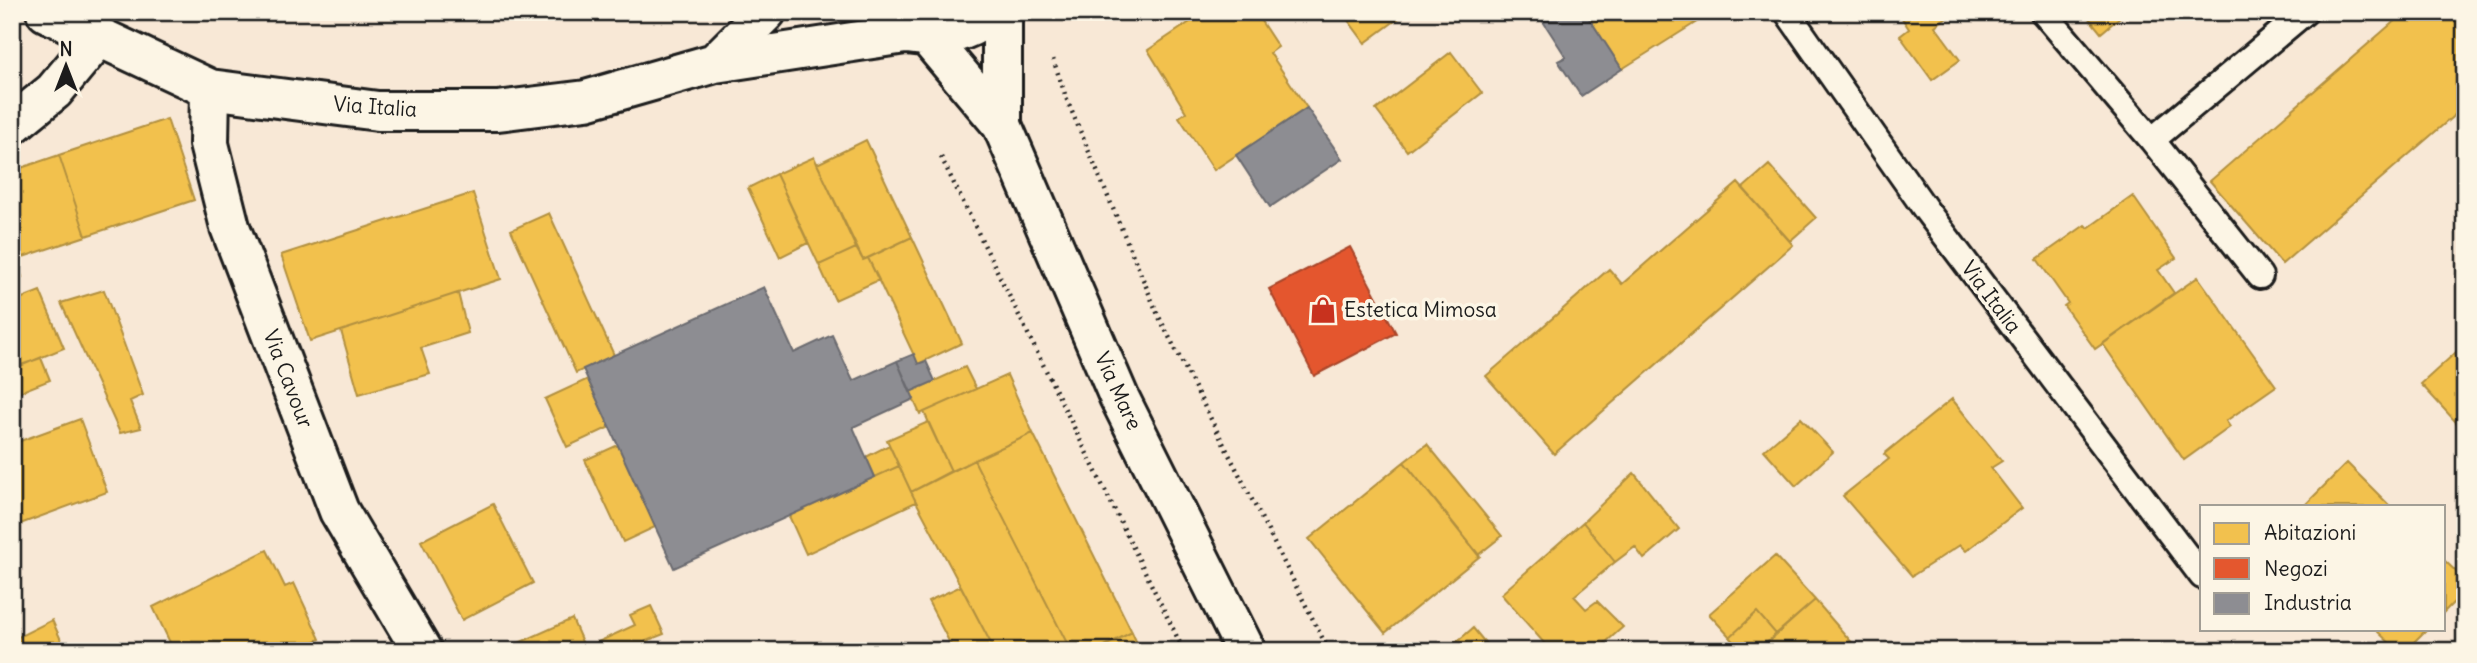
<svg xmlns="http://www.w3.org/2000/svg" width="2477" height="663" viewBox="0 0 2477 663" font-family="Delius,sans-serif">
  <style>
    .homes { fill: #f2c14e; stroke: #b2903f; stroke-width: 2 }
    .shops { fill: #e4572e; stroke: #a84529; stroke-width: 2 }
    .industry { fill: #8d8d92; stroke: #6b6b6f; stroke-width: 2 }
    .lines { fill: none; stroke-linecap: round; stroke-linejoin: round }
    .lane-casing { stroke: #1c1c1c; stroke-width: 30 }
    .street-casing { stroke: #1c1c1c; stroke-width: 44 }
    .secondary-casing { stroke: #1c1c1c; stroke-width: 44 }
    .path { stroke: #1c1c1c; stroke-width: 4.5; stroke-dasharray: 2 5; stroke-linecap: butt }
    .lane { stroke: #fcf5e5; stroke-width: 24 }
    .street { stroke: #fcf5e5; stroke-width: 38 }
    .secondary { stroke: #fcf5e5; stroke-width: 38 }
    .labels { text-anchor: middle; stroke-width: 7; stroke-linejoin: round; paint-order: stroke }
    .street-label { font-size: 21px; fill: #1c1c1c; stroke: #fcf5e5 }
    .poi-label { font-size: 21px; fill: #1c1c1c; stroke: #fcf5e5; text-anchor: start }
  </style>
  <rect width="100%" height="100%" fill="#f8e8d6"/>
  <filter id="ink" filterUnits="userSpaceOnUse"><feTurbulence type="fractalNoise" baseFrequency=".0143" numOctaves="2"/><feDisplacementMap in="SourceGraphic" scale="14" xChannelSelector="R" yChannelSelector="G"/><feConvolveMatrix kernelMatrix="1 2 1 2 8 2 1 2 1" color-interpolation-filters="sRGB"/></filter>
  <g filter="url(#ink)">
    <path class="homes" d="M1205,12H1255L1278,47L1270,53L1307,108L1214,170L1179,117L1186,112L1148,50Z
      M1342,12H1407L1365,43Z
      M1585,12H1711V13L1622,69Z
      M1904,12H1954L1935,26L1960,60L1932,80L1900,36L1909,29L1900,15Z
      M2084,12H2126L2101,33Z
      M2405,12H2465V106L2282,264L2210,181Z
      M1451,52L1482,93L1407,151L1376,110Z
      M167,119L194,200L86,236L59,155Z
      M866,140L912,237L863,260L817,164Z
      M59,155L86,236L17,259L12,246V171Z
      M814,157L856,248L819,265L776,174Z
      M1769,165L1816,218L1790,241L1743,188Z
      M776,174L808,243L780,257L748,188Z
      M1738,183L1793,245L1554,454L1486,376L1609,269L1622,284Z
      M473,193L501,279L310,341L281,255Z
      M2133,196L2176,258L2158,270L2174,293L2095,349L2064,306L2068,303L2037,259L2085,225L2088,228Z
      M549,213L614,355L576,373L511,230Z
      M912,237L962,343L918,364L868,258Z
      M12,246L22,277L12,281Z
      M856,248L863,260L868,258L879,280L835,300L819,265Z
      M2198,277L2276,386L2226,421L2230,427L2184,460L2103,344Z
      M104,290L143,395L130,401L141,428L120,433L61,303Z
      M40,291L64,348L13,369L12,302Z
      M458,293L468,333L421,348L430,374L359,394L341,331Z
      M2465,344V432L2421,384Z
      M41,358L50,380L12,395V368Z
      M965,367L976,389L920,414L910,392Z
      M1007,375L1033,433L951,471L924,412Z
      M588,379L610,427L567,447L545,399Z
      M1952,399L2002,461L1991,468L2022,508L1966,551L1960,545L1912,576L1843,496L1889,459L1884,454Z
      M1801,418L1833,452L1796,486L1764,450Z
      M80,419L107,492L12,527V444Z
      M928,422L951,471L911,492L887,440Z
      M1033,433L1132,632L1095,651H1071L974,460Z
      M1427,444L1502,536L1478,555L1404,462Z
      M618,445L655,527L623,542L585,460Z
      M889,445L899,466L875,477L866,457Z
      M974,460L1071,651H995L911,492Z
      M1404,462L1480,556L1385,633L1309,539Z
      M2347,463L2391,507H2303Z
      M899,466L916,502L806,554L789,516Z
      M1634,473L1679,529L1644,559L1635,547L1615,562L1583,522Z
      M493,504L533,583L462,620L421,541Z
      M1583,522L1615,562L1574,596L1586,609L1597,601L1623,627L1596,651H1551L1501,594Z
      M267,550L285,587L294,583L320,639L295,651H174L153,607Z
      M1775,556L1815,600L1776,634L1757,612L1730,637L1709,614Z
      M2444,560L2465,580V591L2444,612Z
      M961,586L995,651H954L928,601Z
      M1815,600L1854,645L1848,651H1758Z
      M651,606L664,634L646,641L651,651H586L585,648L635,625L630,615Z
      M1757,612L1776,634L1758,651H1742L1730,637Z
      M572,619L586,651H501Z
      M52,620L66,651H12V640Z
      M1473,628L1492,651H1446Z
      M2376,630H2426L2405,651H2398Z
      M1132,632L1140,650L1139,651H1095Z"/>
    <path class="shops" d="M1350,247L1396,333L1314,376L1269,289Z"/>
    <path class="industry" d="M1537,12H1585L1622,69L1581,96L1558,61L1566,57Z
      M1307,108L1342,159L1270,207L1236,155Z
      M764,287L794,353L832,335L853,381L897,361L914,399L853,427L875,477L674,568L583,369Z
      M914,354L918,364L926,361L935,381L910,392L897,361Z"/>
    <g class="lines">
      <defs>
        <path id="lane" d="M1787,12L1926,210L2202,576
          M2043,12L2152,140L2305,12
          M2152,140L2260,276"/>
        <path id="street" d="M210,89L209,144L230,227L339,511L422,651
          M12,125L54,91L98,38"/>
        <path id="secondary" d="M46,12L210,89L378,111H498L586,100L715,63L905,34
          M1002,12V125
          M907,34C939,39 968,34 993,12
          M928,37L1002,125L1119,397L1246,651
          M715,63L766,12"/>
      </defs>
      <use href="#lane" class="lane-casing"/>
      <use href="#street" class="street-casing"/>
      <use href="#secondary" class="secondary-casing"/>
      <path class="path" d="M1053,59L1067,100L1159,317L1329,651
        M941,157L1184,651"/>
      <use href="#lane" class="lane"/>
      <use href="#street" class="street"/>
      <use href="#secondary" class="secondary"/>
    </g>
  </g>
  <defs>
    <symbol id="shop-bare" viewBox="-9 -9 18 18"><path d="M-5-2.5h2.3a2.7 3.5 0 0 1 5.4 0H5L5.5 6h-11ZM-1.5-2.5h3a1.5 2.3 0 0 0-3 0Z" fill="#c8321e" stroke="#fcf5e5" stroke-width="2.5" paint-order="stroke"/></symbol>
  </defs>
  <g fill-rule="evenodd">
    <use href="#shop-bare" x="1304" y="291" width="38" height="38"/>
  </g>
  <g class="labels">
    <g class="street-label">
      <text transform="translate(375 107) rotate(4)" y="7">Via Italia</text>
      <text transform="translate(1991 297) rotate(53)" y="7">Via Italia</text>
      <text transform="translate(288 379) rotate(69)" y="7">Via Cavour</text>
      <text transform="translate(1118 391) rotate(65)" y="7">Via Mare</text>
    </g>
    <g class="poi-label">
      <text x="1344" y="317">Estetica Mimosa</text>
    </g>
  </g>
  <rect width="2477" height="663" fill="none" stroke="#fcf5e5" stroke-width="42"/>
  <rect x="21" y="21" width="2435" height="621" fill="none" stroke="#1c1c1c" stroke-width="2.5" filter="url(#ink)"/>
  <rect x="2200" y="505" width="245" height="126" fill="#fcf5e5" stroke="#a29e95" stroke-width="2"/>
  <rect x="2214" y="523" width="35" height="21" fill="#f2c14e" stroke="#a29e95" stroke-width="2"/>
  <text x="2264" y="540" font-size="21" fill="#1c1c1c">Abitazioni</text>
  <rect x="2214" y="558" width="35" height="21" fill="#e4572e" stroke="#a29e95" stroke-width="2"/>
  <text x="2264" y="576" font-size="21" fill="#1c1c1c">Negozi</text>
  <rect x="2214" y="593" width="35" height="21" fill="#8d8d92" stroke="#a29e95" stroke-width="2"/>
  <text x="2264" y="610" font-size="21" fill="#1c1c1c">Industria</text>
  <g transform="translate(66 66)" stroke="#fcf5e5" stroke-width="5" paint-order="stroke">
  <path d="M0-5L12 26L0 18L-12 26Z" fill="#1c1c1c"/>
  <text y="-10" font-size="19" font-weight="bold" text-anchor="middle" fill="#1c1c1c">N</text>
  </g>
</svg>
